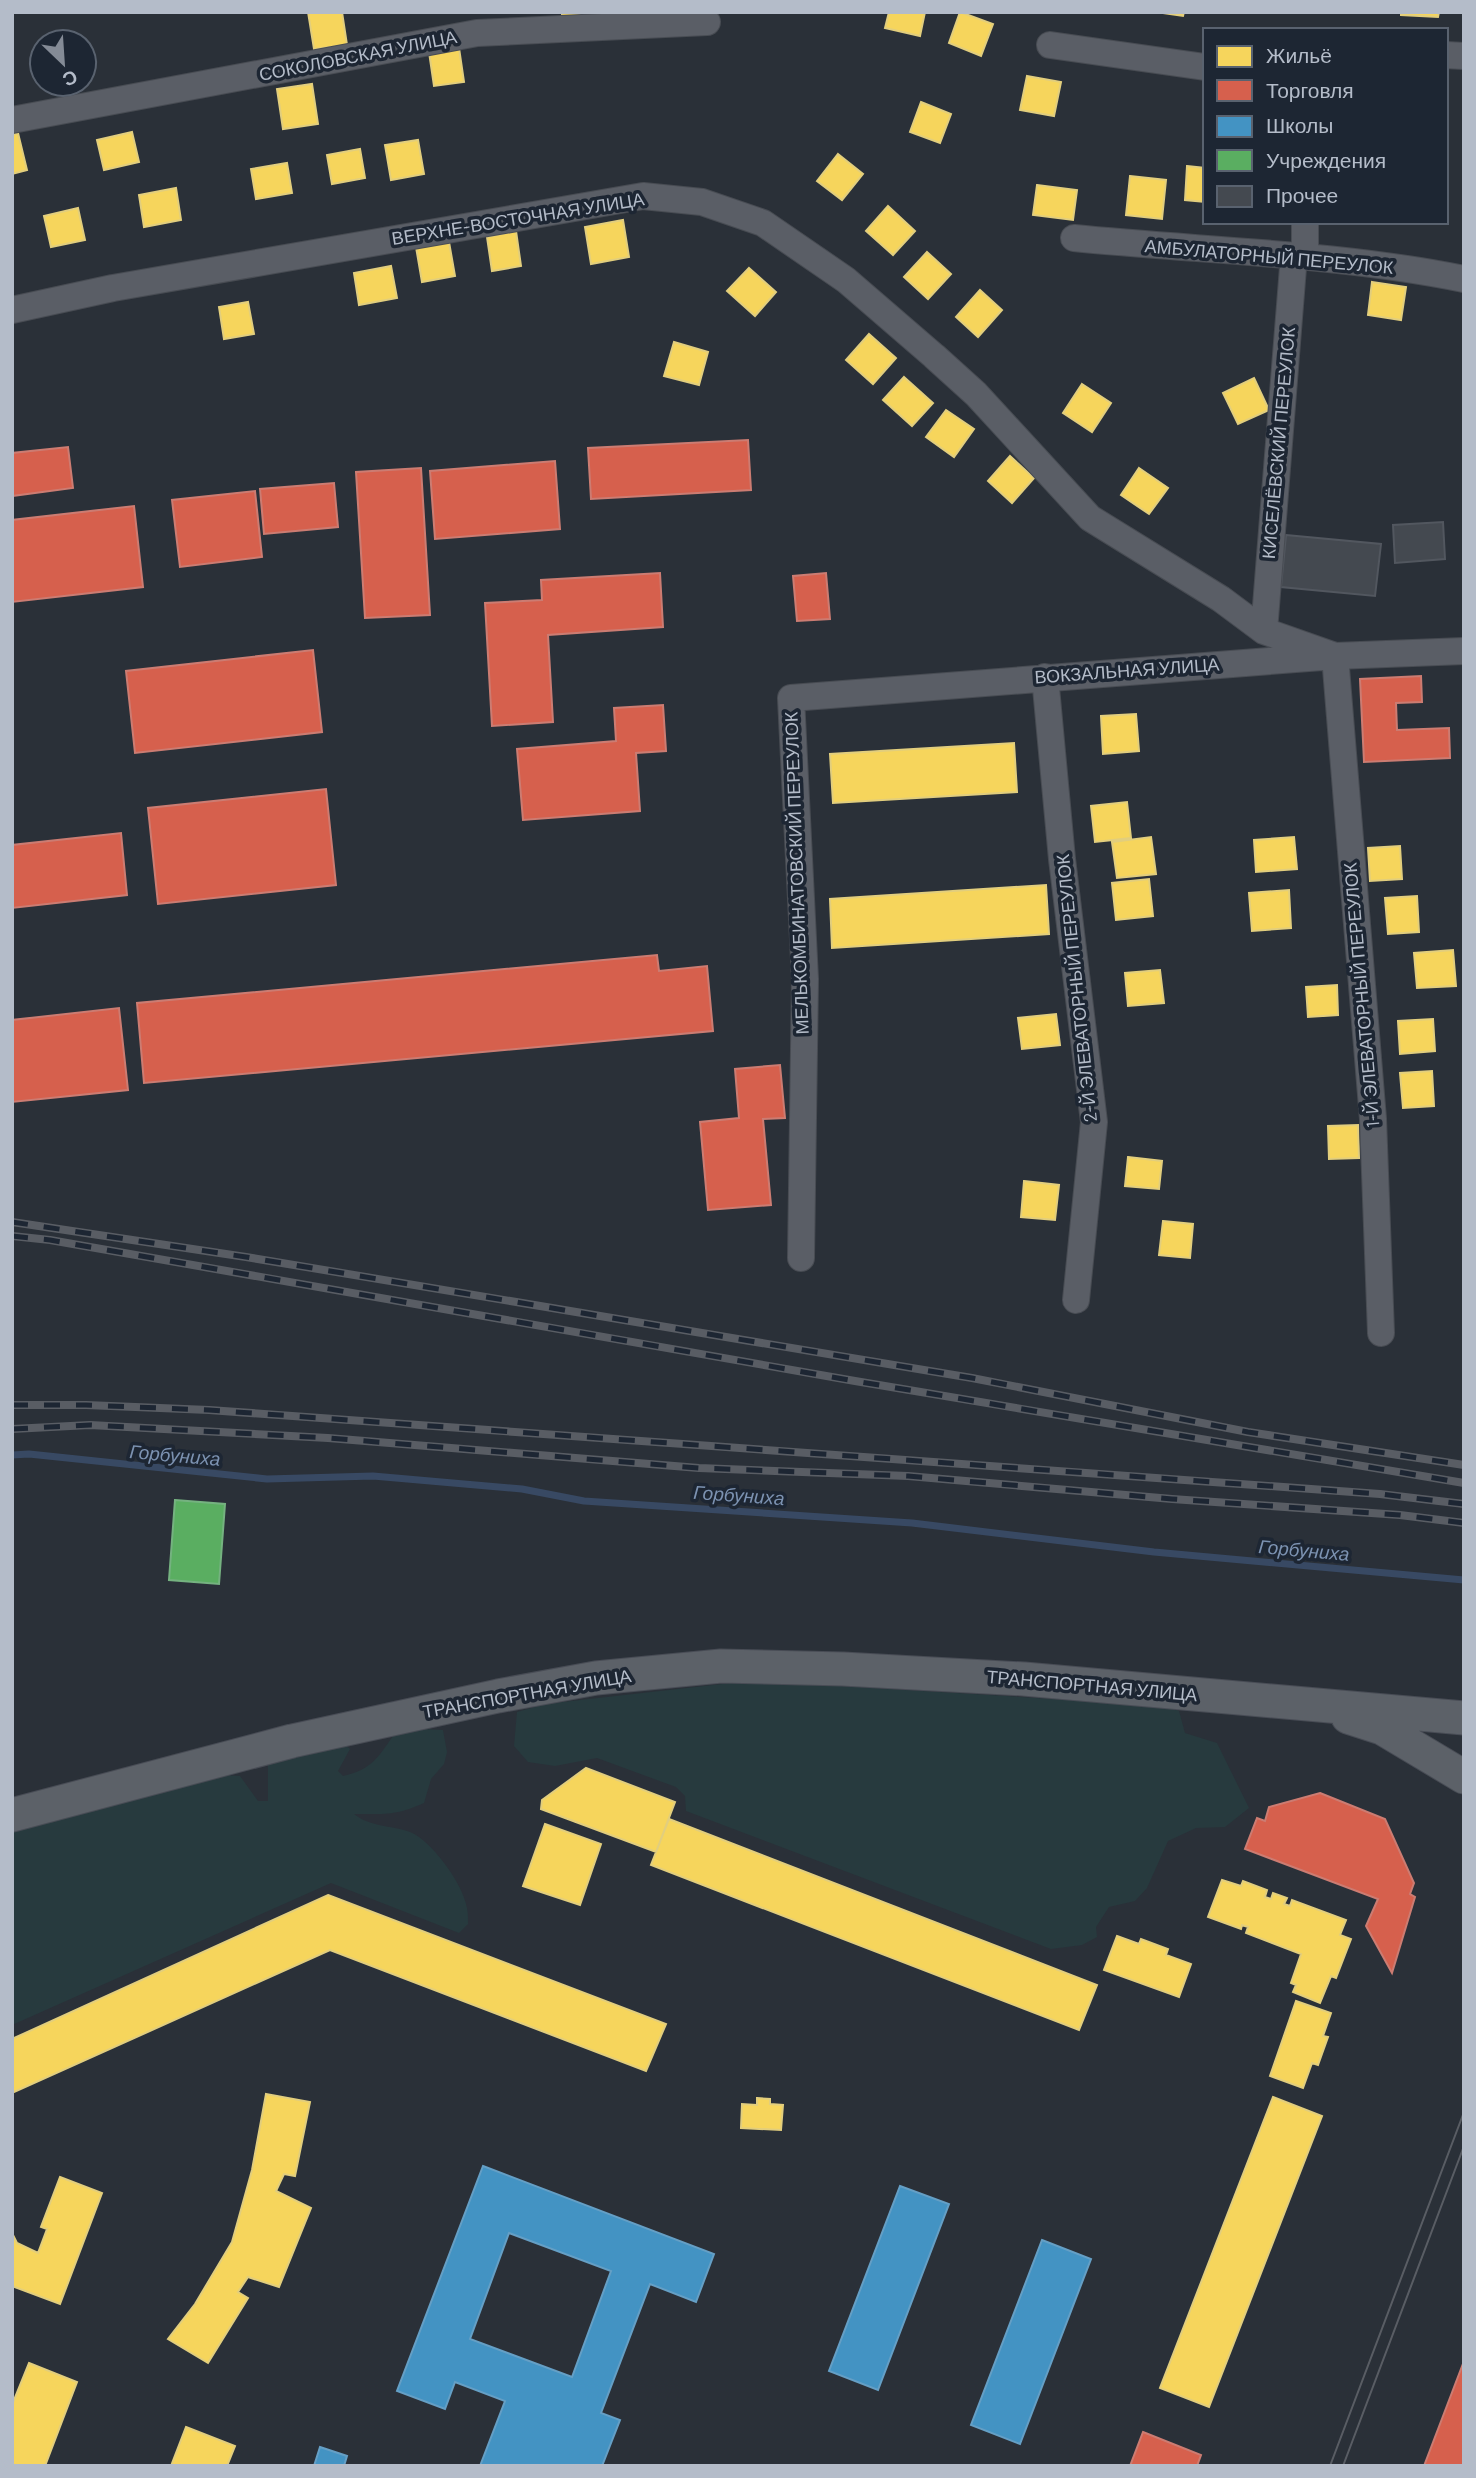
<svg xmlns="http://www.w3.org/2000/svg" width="1476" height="2478" viewBox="0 0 1476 2478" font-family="Barlow,sans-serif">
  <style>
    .green { fill: #273a3e }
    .homes { fill: #f6d55c; stroke: #e2ce7d; stroke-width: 2 }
    .shops { fill: #d6604d; stroke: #cc7c72; stroke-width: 2 }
    .schools { fill: #4393c3; stroke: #659fc5; stroke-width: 2; fill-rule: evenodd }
    .public { fill: #5aae61; stroke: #75b280; stroke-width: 2 }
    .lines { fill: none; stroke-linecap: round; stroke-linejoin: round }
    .stream { stroke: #384963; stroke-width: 7 }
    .building { fill: #444950; stroke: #52575f; stroke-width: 2 }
    .minor-casing { stroke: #484c53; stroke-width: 28 }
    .major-casing { stroke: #484c55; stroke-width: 35 }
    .minor { stroke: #5a5e66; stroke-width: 26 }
    .major { stroke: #5c6168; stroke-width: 33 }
    .tram { stroke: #595d64; stroke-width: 2 }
    .rail-casing { stroke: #595d64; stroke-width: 8 }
    .rail { stroke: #1d2633; stroke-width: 5; stroke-dasharray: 16; stroke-linecap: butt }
    .labels { text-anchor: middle; stroke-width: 7; stroke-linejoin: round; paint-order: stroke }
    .street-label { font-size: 18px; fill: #b4bcc9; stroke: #1d2633 }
    .water-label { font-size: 19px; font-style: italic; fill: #7c92b1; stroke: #1d2633 }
  </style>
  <rect width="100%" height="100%" fill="#2a3038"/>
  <path class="green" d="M731,1683L808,1684L1168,1706L1179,1711L1185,1733L1217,1743L1249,1808L1225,1827L1196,1828L1168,1841L1147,1888L1135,1901L1109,1907L1096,1927L1097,1937L1082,1945L1051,1949L686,1811L685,1796L676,1787L597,1758L555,1766L528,1762L514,1746L517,1712L545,1704Z
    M423,1729L443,1730L447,1752L444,1764L431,1779L424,1803C395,1816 384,1814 354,1814C370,1827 390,1825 410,1832C432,1841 463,1884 467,1908C468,1913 468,1919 468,1924L459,1933L331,1883L12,2025V1826L219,1775L240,1776L258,1801H268V1765L273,1756L344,1744L350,1749L338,1771L343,1776C372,1770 379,1756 395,1733Z"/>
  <path class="homes" d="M308,12H342L347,45L314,49Z
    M562,12H599L600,19H562Z
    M889,12H925L920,36L885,28Z
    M960,12L993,24L981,56L949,43Z
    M1156,12H1184L1183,16Z
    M1401,12H1439L1438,17L1401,15Z
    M459,48L464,82L434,86L429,52Z
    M1027,76L1061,82L1054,116L1020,110Z
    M312,84L318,124L283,129L277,89Z
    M921,102L951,114L940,143L910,132Z
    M132,132L139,162L104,170L97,140Z
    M18,133L27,170L12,174V135Z
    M418,140L424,174L391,180L385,145Z
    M360,149L365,178L332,184L327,155Z
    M838,154L863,174L842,200L817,181Z
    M287,163L292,193L256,199L251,169Z
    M1187,166L1205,168V202L1185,200Z
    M1130,176L1166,180L1162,219L1126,215Z
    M1037,185L1077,190L1073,220L1033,215Z
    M176,188L181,220L144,227L139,195Z
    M888,206L915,231L893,255L866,231Z
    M78,208L85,240L51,247L44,216Z
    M623,220L629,257L591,264L585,227Z
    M516,231L521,266L492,271L487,237Z
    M449,242L455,276L422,282L416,247Z
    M927,252L951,274L928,299L904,277Z
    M391,266L397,298L359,305L354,273Z
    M749,268L776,292L755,316L727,291Z
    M1372,282L1406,287L1401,320L1368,315Z
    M980,290L1002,310L978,337L956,317Z
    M248,302L254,334L224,339L219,307Z
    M869,334L896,358L873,384L846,360Z
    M674,342L708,352L699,385L664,376Z
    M904,377L933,403L912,426L883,400Z
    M1254,378L1269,410L1238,424L1223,393Z
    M1082,384L1111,403L1092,432L1063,413Z
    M946,410L974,429L954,457L926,437Z
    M1010,456L1034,478L1012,503L988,481Z
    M1139,468L1168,488L1149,514L1121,495Z
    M1136,714L1139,751L1103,754L1101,716Z
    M1014,743L1017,792L833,803L830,754Z
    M1127,802L1131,838L1095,842L1091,806Z
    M1151,837L1156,874L1117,878L1112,842Z
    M1294,837L1297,869L1256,872L1254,840Z
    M1400,846L1402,879L1370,881L1368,848Z
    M1149,879L1153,916L1116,920L1112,883Z
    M1046,885L1049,934L832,948L830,899Z
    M1289,890L1291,928L1252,931L1249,893Z
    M1417,896L1419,932L1388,934L1385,898Z
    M1453,950L1456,986L1417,988L1414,953Z
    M1160,970L1164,1003L1128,1006L1125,973Z
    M1337,985L1338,1015L1308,1017L1306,987Z
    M1056,1014L1060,1045L1022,1049L1018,1018Z
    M1433,1019L1435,1051L1400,1054L1398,1021Z
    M1432,1071L1434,1106L1403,1108L1400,1073Z
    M1358,1125L1359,1158L1329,1159L1328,1126Z
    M1128,1157L1162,1161L1159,1189L1125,1186Z
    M1024,1181L1059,1185L1055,1220L1021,1217Z
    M1163,1221L1193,1224L1190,1258L1159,1255Z
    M586,1768L675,1802L656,1852L541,1809L542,1800Z
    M669,1819L1097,1985L1079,2030L651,1865Z
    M545,1824L601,1844L580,1905L523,1886Z
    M1222,1880L1241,1886L1243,1881L1267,1890L1265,1897L1271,1899L1273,1893L1287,1898L1284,1904L1290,1906L1292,1900L1346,1920L1340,1935L1351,1939L1336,1978L1331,1976L1320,2003L1293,1992L1296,1985L1291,1983L1301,1954L1246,1933L1248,1927L1242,1925L1241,1929L1208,1917Z
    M328,1895L666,2024L646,2071L330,1950L12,2093V2039Z
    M1117,1936L1139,1944L1141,1939L1168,1949L1166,1955L1191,1964L1179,1997L1104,1970Z
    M1296,2001L1331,2013L1323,2036L1328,2037L1318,2065L1312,2063L1303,2088L1270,2076Z
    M266,2094L310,2102L295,2176L284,2174L276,2191L311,2208L279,2287L248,2277L238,2292L248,2298L208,2363L168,2339L195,2304L232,2242L252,2170Z
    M1273,2097L1322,2116L1209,2407L1160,2388Z
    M757,2098L770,2099V2104L783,2105L781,2130L741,2128L742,2104L757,2105Z
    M60,2177L102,2193L60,2304L12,2286V2233L17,2243L38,2253L47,2229L41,2227Z
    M29,2363L77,2382L45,2466H12V2405Z
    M186,2427L235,2446L227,2466H171Z"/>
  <path class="shops" d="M748,440L751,490L591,499L588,448Z
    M68,447L73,488L12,496V453Z
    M555,461L560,529L435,539L430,471Z
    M421,468L430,615L365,618L356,472Z
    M334,483L338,527L264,534L260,489Z
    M255,491L262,557L180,567L172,500Z
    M134,506L143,587L12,602V520Z
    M660,573L663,627L548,635L553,722L492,726L485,603L542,600L541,580Z
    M826,573L830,619L797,621L793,576Z
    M313,650L322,732L135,753L126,671Z
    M1421,676L1422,702L1396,703L1397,730L1449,728L1450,758L1364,762L1360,679Z
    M663,705L666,751L636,753L640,811L523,820L517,749L616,741L614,708Z
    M326,789L336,885L158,904L148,808Z
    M121,833L127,895L12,908V845Z
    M657,955L659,971L707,966L713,1031L144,1083L137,1003Z
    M119,1008L128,1090L12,1102V1020Z
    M780,1065L785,1118L763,1119L771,1205L708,1210L700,1122L739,1118L735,1069Z
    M1320,1793L1385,1819L1414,1883L1410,1894L1415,1897L1392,1973L1366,1926L1378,1899L1245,1849L1257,1818L1265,1821L1269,1807Z
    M1464,2361V2466H1424Z
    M1143,2432L1201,2455L1197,2466H1130Z"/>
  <path class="schools" d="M483,2166L714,2254L696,2302L650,2284L601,2413L620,2420L602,2466H480L505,2401L455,2382L445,2409L397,2391ZM509,2233L611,2271L572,2377L470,2339Z
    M900,2186L949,2204L878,2390L829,2371Z
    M1042,2240L1091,2259L1020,2444L971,2425Z
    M320,2447L347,2456L344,2466H314Z"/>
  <path class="public" d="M175,1500L225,1504L219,1584L169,1580Z"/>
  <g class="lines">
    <path class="stream" d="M12,1455L29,1454L267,1479L373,1476L522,1489L584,1501L912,1523L1154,1552L1464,1580"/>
  </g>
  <path class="building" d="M1443,522L1445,559L1395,563L1393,525Z
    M1286,535L1381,544L1375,596L1281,587Z"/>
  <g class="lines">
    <defs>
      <path id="minor" d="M1050,45L1205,67
        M1446,55L1464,56
        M12,120L477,33L707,22
        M1074,238C1204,251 1336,253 1464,279
        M1305,256V222
        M12,310L113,288L643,196L702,202L763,223L846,280L934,356L976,394L1090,518L1221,599L1264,631L1335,656L1373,1119L1381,1333
        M1264,631L1294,255
        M1045,677L1062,859L1094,1122L1076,1300
        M801,1258L805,979L791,698L1335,656L1464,651"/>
      <path id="major" d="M1348,1717L1382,1728L1464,1777
        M12,1815L292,1741L498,1696L596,1678L721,1666L843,1669L1024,1679L1464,1718"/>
    </defs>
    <use href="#minor" class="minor-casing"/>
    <use href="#major" class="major-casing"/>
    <use href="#minor" class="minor"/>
    <use href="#major" class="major"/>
    <path class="tram" d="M1330,2466L1464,2112
      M1343,2466L1464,2146"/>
    <defs>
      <path id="rail" d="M12,1222L246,1257L972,1378L1248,1432L1464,1465
        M12,1236L50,1240L855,1381L1464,1483
        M12,1405H86L209,1410L1380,1494L1464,1504
        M12,1429L90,1425L328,1438L699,1468L908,1476L1172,1499L1400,1515L1464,1523"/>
    </defs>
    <use href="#rail" class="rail-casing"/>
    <use href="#rail" class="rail"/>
  </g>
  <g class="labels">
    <g class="street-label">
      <text transform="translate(358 56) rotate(-11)" y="6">СОКОЛОВСКАЯ УЛИЦА</text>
      <text transform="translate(518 219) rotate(-9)" y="6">ВЕРХНЕ-ВОСТОЧНАЯ УЛИЦА</text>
      <text transform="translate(1269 257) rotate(5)" y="6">АМБУЛАТОРНЫЙ ПЕРЕУЛОК</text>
      <text transform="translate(1279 443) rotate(-85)" y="6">КИСЕЛЁВСКИЙ ПЕРЕУЛОК</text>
      <text transform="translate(1127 671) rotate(-4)" y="6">ВОКЗАЛЬНАЯ УЛИЦА</text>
      <text transform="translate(797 873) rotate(-92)" y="6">МЕЛЬКОМБИНАТОВСКИЙ ПЕРЕУЛОК</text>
      <text transform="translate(1077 988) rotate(-96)" y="6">2-Й ЭЛЕВАТОРНЫЙ ПЕРЕУЛОК</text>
      <text transform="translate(1362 995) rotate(-95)" y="6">1-Й ЭЛЕВАТОРНЫЙ ПЕРЕУЛОК</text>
      <text transform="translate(1092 1686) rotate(5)" y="6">ТРАНСПОРТНАЯ УЛИЦА</text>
      <text transform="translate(527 1694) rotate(-10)" y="6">ТРАНСПОРТНАЯ УЛИЦА</text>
    </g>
    <g class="water-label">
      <text transform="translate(175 1455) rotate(5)" y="7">Горбуниха</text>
      <text transform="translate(739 1495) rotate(4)" y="7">Горбуниха</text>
      <text transform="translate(1304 1550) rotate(5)" y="7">Горбуниха</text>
    </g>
  </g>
  <rect width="1476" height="2478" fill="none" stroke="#b4bcc9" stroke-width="28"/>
  <rect x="1203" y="28" width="245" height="196" fill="#1d2633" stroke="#59626f" stroke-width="2"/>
  <rect x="1217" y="46" width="35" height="21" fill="#f6d55c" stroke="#59626f" stroke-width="2"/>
  <text x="1266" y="63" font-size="21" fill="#b4bcc9">Жильё</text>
  <rect x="1217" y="80" width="35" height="21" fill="#d6604d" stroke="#59626f" stroke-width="2"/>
  <text x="1266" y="98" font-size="21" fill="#b4bcc9">Торговля</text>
  <rect x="1217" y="116" width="35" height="21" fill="#4393c3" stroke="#59626f" stroke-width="2"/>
  <text x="1266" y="133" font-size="21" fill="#b4bcc9">Школы</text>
  <rect x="1217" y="150" width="35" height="21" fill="#5aae61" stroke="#59626f" stroke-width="2"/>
  <text x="1266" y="168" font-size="21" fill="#b4bcc9">Учреждения</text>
  <rect x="1217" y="186" width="35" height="21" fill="#444950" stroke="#59626f" stroke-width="2"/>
  <text x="1266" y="203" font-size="21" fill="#b4bcc9">Прочее</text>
  <g transform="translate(63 63) rotate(155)"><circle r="33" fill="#1d2633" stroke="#59626f" stroke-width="2"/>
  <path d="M0-5L12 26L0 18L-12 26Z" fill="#848b96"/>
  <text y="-10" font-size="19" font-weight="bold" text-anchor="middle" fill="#b4bcc9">С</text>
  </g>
</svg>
